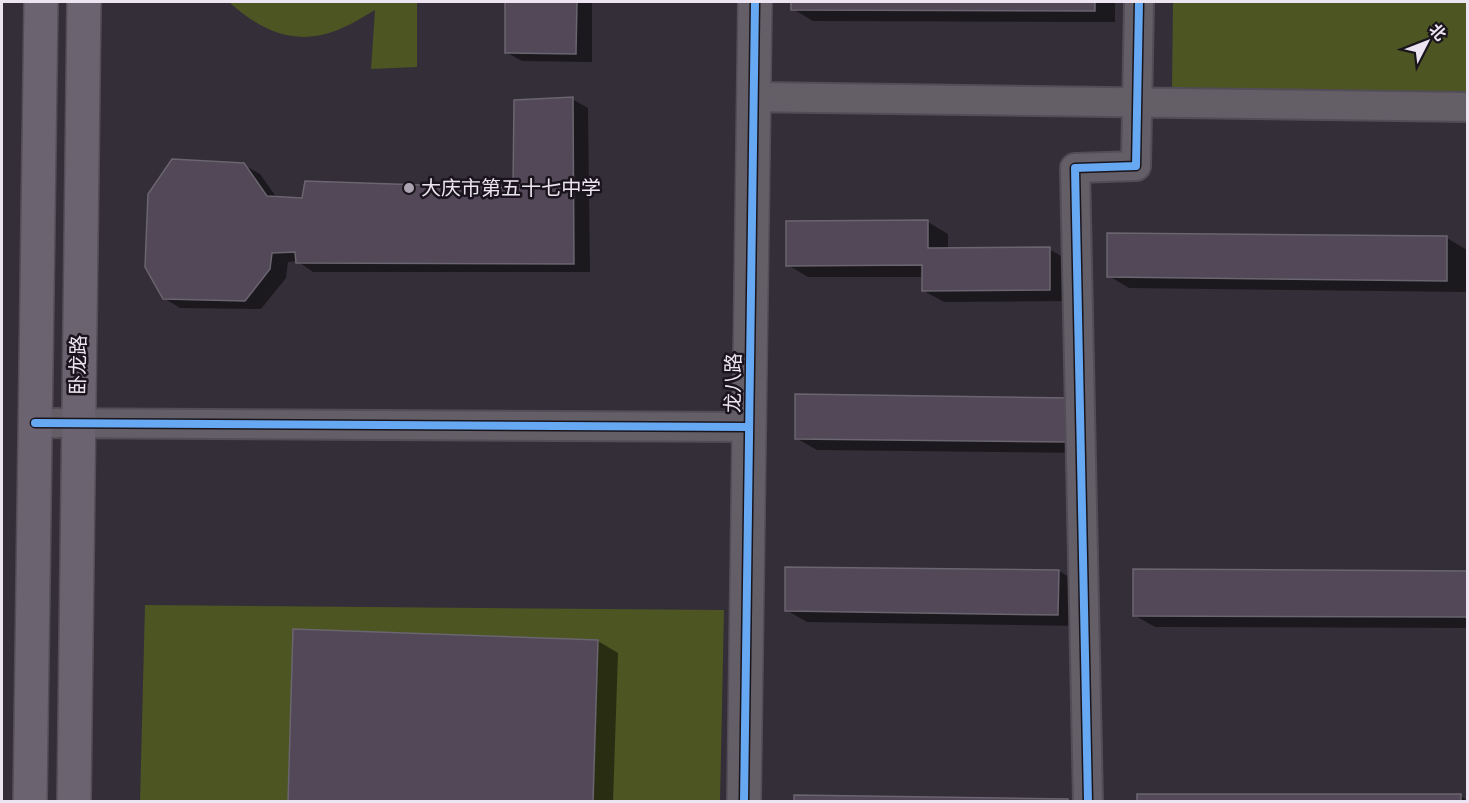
<svg xmlns="http://www.w3.org/2000/svg" width="1469" height="803" viewBox="0 0 1469 803" font-family="'Varela Round','Noto Sans SC',sans-serif">
  <style>
    .green { fill: #4d5522 }
    .shadow { fill: #0007 }
    .building { fill: #524858; stroke: #6a656f; stroke-width: 1.5 }
    .lines { fill: none; stroke-linecap: round; stroke-linejoin: round }
    .minor-casing { stroke: #524d56; stroke-width: 32 }
    .tertiary-casing { stroke: #524d56; stroke-width: 36 }
    .primary-casing { stroke: #524d56; stroke-width: 36 }
    .minor { stroke: #645e67; stroke-width: 28 }
    .tertiary { stroke: #645e67; stroke-width: 33 }
    .primary { stroke: #6b6370; stroke-width: 33 }
    .cycleway-casing { stroke: #1a151d; stroke-width: 11 }
    .cycleway { stroke: #66a8f1; stroke-width: 8 }
    .poi-dot { fill: #aca4b1; stroke: #1a151d; stroke-width: 2 }
    .labels { text-anchor: middle; stroke-width: 5; stroke-linejoin: round; paint-order: stroke }
    .poi-label { font-size: 20px; fill: #ece4f1; stroke: #1a151d; text-anchor: start }
    .street-label { font-size: 20px; fill: #ece4f1; stroke: #1a151d }
  </style>
  <rect width="100%" height="100%" fill="#342e39"/>
  <path class="green" d="M229,2H417V67L371,69L375,10C364,16 354,23 342,28C298,48 262,32 229,2Z
    M1173,2H1467V92L1172,89Z
    M145,605L724,610L720,801L140,802Z"/>
  <path class="shadow" d="M507,2H592V62L522,61L506,52Z
    M793,2H1115V22L813,21L793,9Z
    M572,99L588,108L590,272H313L297,261L288,262L286,278L261,309L180,308L164,298L244,165L260,174L277,198L303,200L515,190Z
    M928,222L948,234V250L1049,249L1070,261L1071,301L944,302L924,291V277H808L788,265Z
    M1447,238L1467,250V292L1129,288L1109,276Z
    M1089,411L1088,453L817,450L796,438Z
    M1059,571L1079,583V626L807,622L786,610Z
    M1468,573V628L1155,627L1134,615Z
    M598,641L618,653L613,802H289Z
    M1460,795L1468,802H1138Z"/>
  <path class="building" d="M505,2H577L576,54L505,53Z
    M791,2H1095V11L791,10Z
    M573,97L574,264L296,263L295,252L272,253L270,269L245,301L163,299L145,267L148,194L172,159L244,163L267,196L302,198L305,181L513,188L514,100Z
    M928,220V248L1050,247V290L922,291V265L786,266V221Z
    M1107,233L1447,236V281L1107,277Z
    M795,394L1069,398L1068,442L795,439Z
    M785,567L1059,570L1058,615L785,611Z
    M1133,569L1467,571V617L1133,616Z
    M293,629L598,640L593,802H288Z
    M1137,794H1461V802H1137Z
    M794,795L1068,799V802H794Z"/>
  <g class="lines">
    <defs>
      <path id="minor" d="M753,97L1468,107
        M35,423L749,427
        M1088,802L1075,168L1136,166L1139,2"/>
      <path id="tertiary" d="M744,802L755,2"/>
      <path id="primary" d="M30,802L41,2
        M74,802L84,2"/>
    </defs>
    <use href="#minor" class="minor-casing"/>
    <use href="#tertiary" class="tertiary-casing"/>
    <use href="#primary" class="primary-casing"/>
    <use href="#minor" class="minor"/>
    <use href="#tertiary" class="tertiary"/>
    <use href="#primary" class="primary"/>
    <defs>
      <path id="cycleway" d="M35,423L749,427
        M744,802L755,2
        M1088,802L1075,168L1136,166L1139,2"/>
    </defs>
    <use href="#cycleway" class="cycleway-casing"/>
    <use href="#cycleway" class="cycleway"/>
  </g>
  <circle class="poi-dot" cx="409" cy="188" r="6"/>
  <g class="labels">
    <g class="poi-label">
      <text x="421" y="195">大庆市第五十七中学</text>
    </g>
    <g class="street-label">
      <text transform="translate(78 365) rotate(-89)" y="7">卧龙路</text>
      <text transform="translate(733 383) rotate(-89)" y="7">龙八路</text>
    </g>
  </g>
  <rect width="1469" height="803" fill="none" stroke="#ece4f1" stroke-width="6"/>
  <g transform="translate(1427 42) rotate(48)" stroke="#1a151d" stroke-width="4.5" paint-order="stroke">
  <path d="M0-4.5L10 22L0 15L-10 22Z" fill="#ece4f1"/>
  <text y="-9" font-size="16" font-weight="bold" text-anchor="middle" fill="#ece4f1">北</text>
  </g>
</svg>
